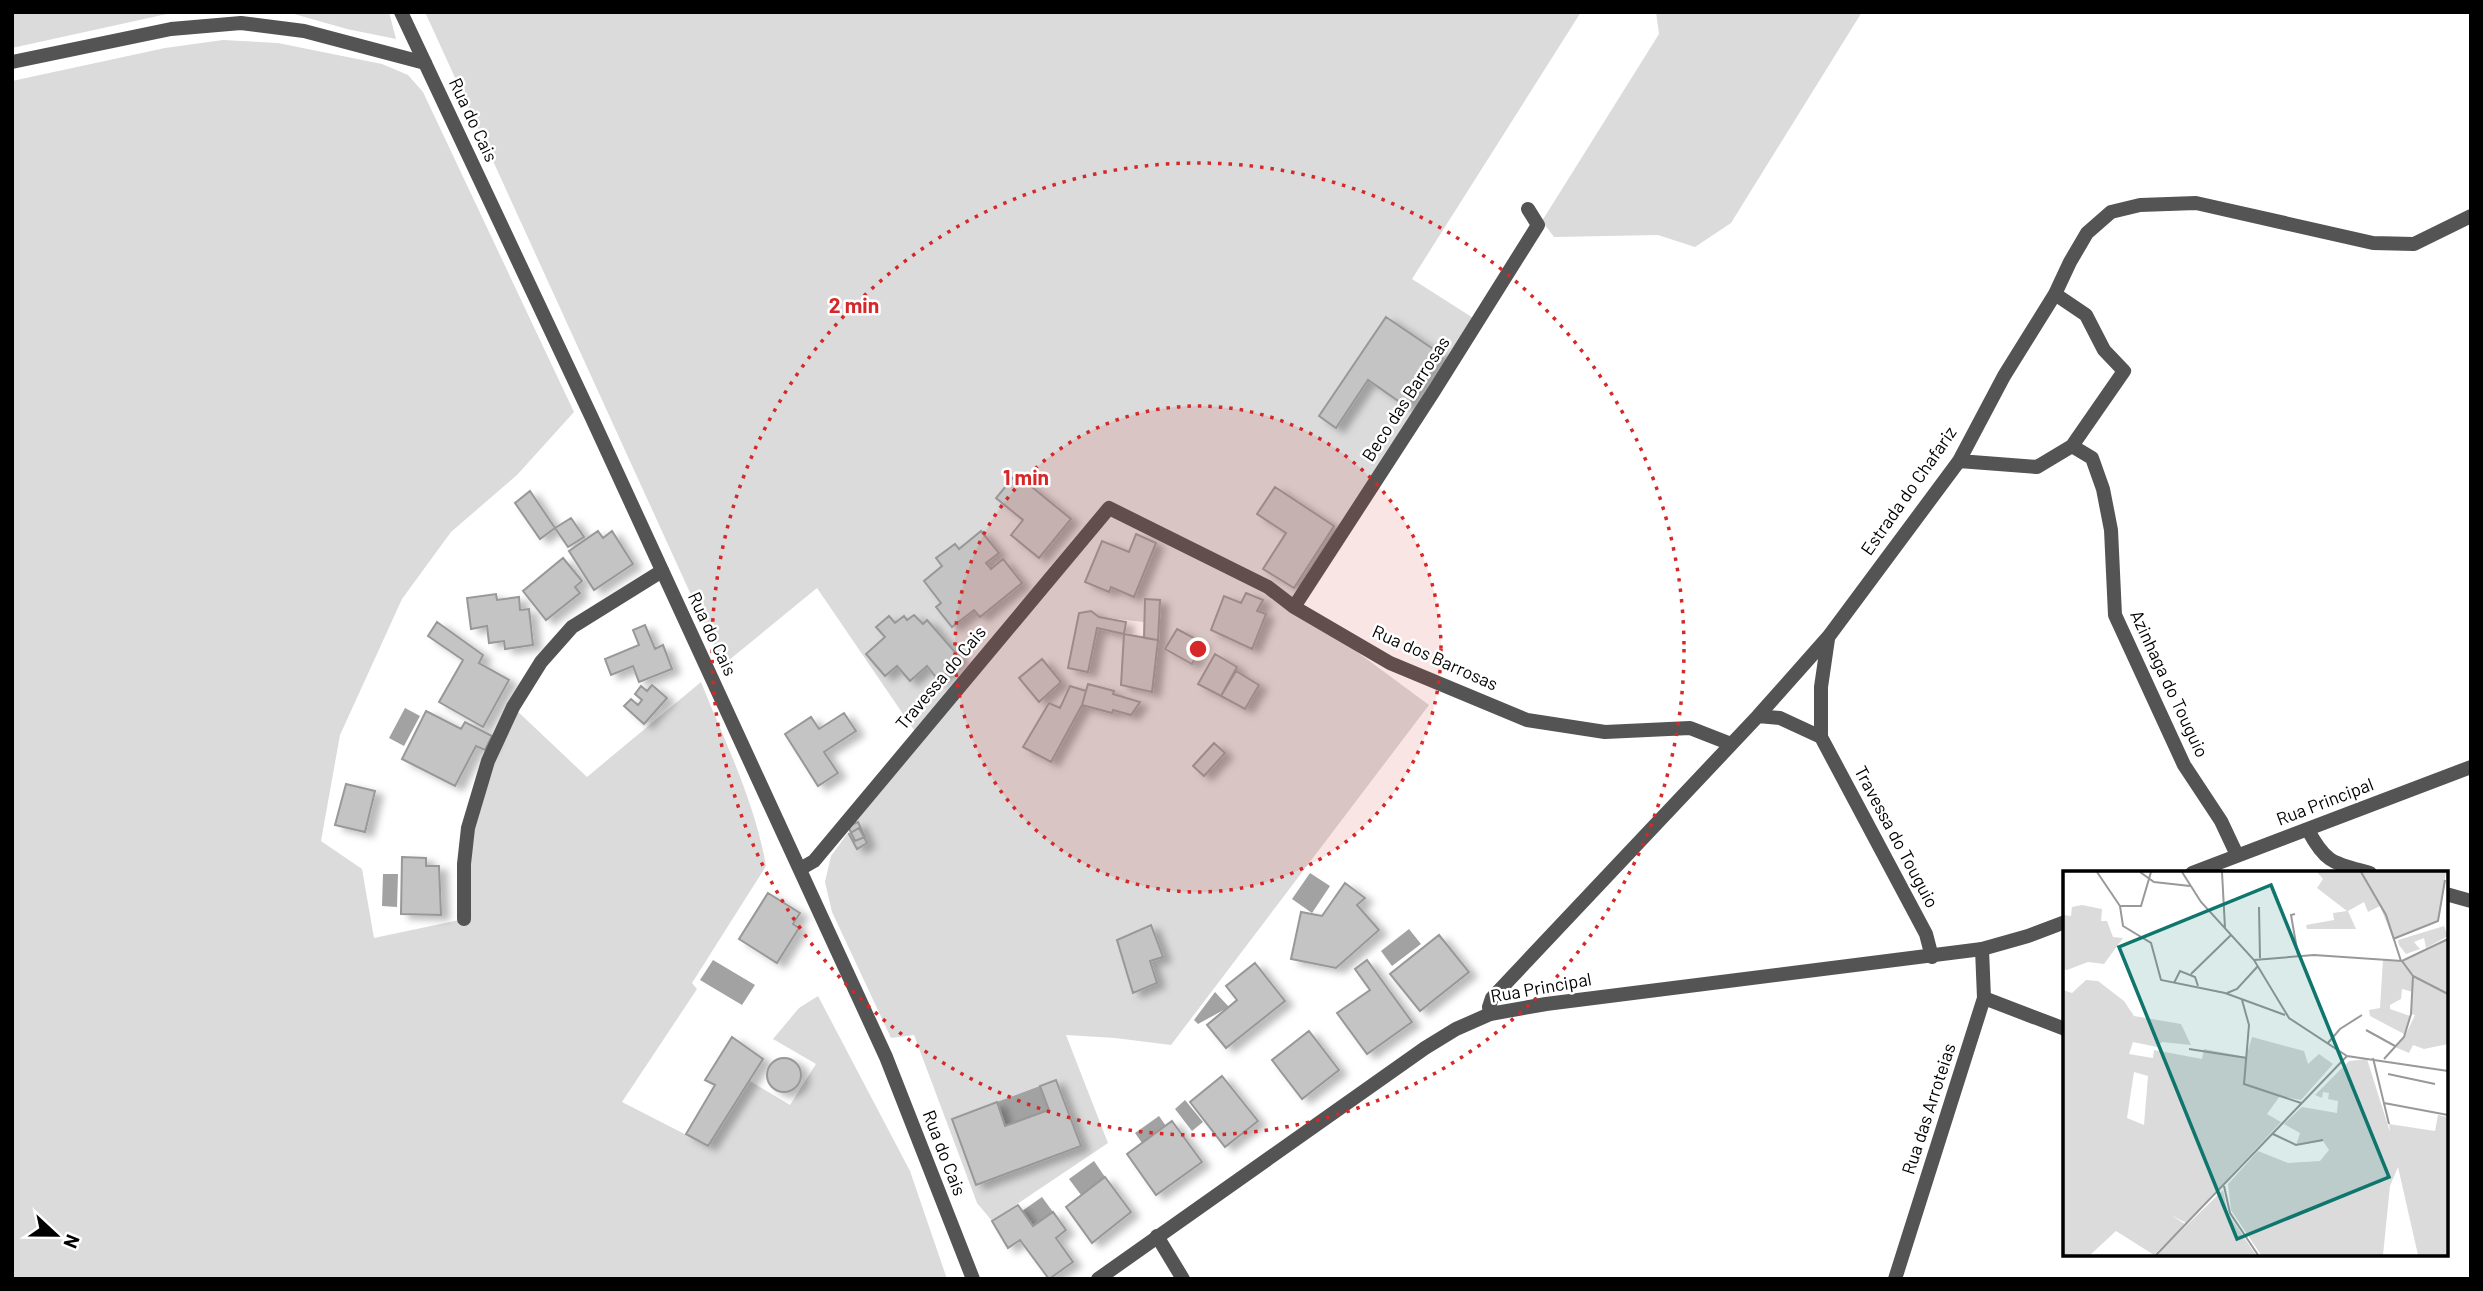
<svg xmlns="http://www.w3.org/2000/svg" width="2483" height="1291" viewBox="0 0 2483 1291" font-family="Barlow,sans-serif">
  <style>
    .green { fill: #dbdbdb; fill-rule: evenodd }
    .water { fill: #a2a2a2 }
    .building { fill: #c4c4c4; stroke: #989898; stroke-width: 2; filter: url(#shadow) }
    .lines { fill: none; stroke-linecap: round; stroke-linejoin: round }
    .minor { stroke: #545454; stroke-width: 14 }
    .tertiary { stroke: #545454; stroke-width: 14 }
    .ring { fill: none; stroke: #d62828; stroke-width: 3.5; stroke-dasharray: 3.5 7 }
    .labels { text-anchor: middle; stroke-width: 5; stroke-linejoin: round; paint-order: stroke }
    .street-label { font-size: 18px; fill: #000; stroke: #fff }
    .inset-road { fill: none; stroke: #999; stroke-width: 2 }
    .view { fill: #0f766e; fill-opacity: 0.15; stroke: #0f766e; stroke-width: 3.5 }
    .inset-edge { fill: none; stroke: #000; stroke-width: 3.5 }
    .centre { fill: #d62828; stroke: #fff; stroke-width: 3.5 }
    .ring-label { font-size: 21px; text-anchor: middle; font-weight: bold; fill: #d62828; stroke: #fff; stroke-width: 5; stroke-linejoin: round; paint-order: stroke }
  </style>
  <defs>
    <filter id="shadow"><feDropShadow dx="8" dy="4.5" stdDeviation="3.5" flood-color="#0004"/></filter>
  </defs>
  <rect width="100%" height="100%" fill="#fff"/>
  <path class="green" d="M12,12H176L12,48Z
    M287,12H389L396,39L347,29Z
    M425,12H1581L1412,279L1478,321L1295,606L1429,705L1171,1045L1115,1038L1066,1035L1108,1143L992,1221L977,1203L914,1035L891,1038L832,912L825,882L831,856L918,736L817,588L723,665ZM1145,599L1160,600L1152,691L1121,684L1124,634L1097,629L1079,614L1091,611L1098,617L1144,622ZM1177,629L1203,643L1192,664L1165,649ZM1215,655L1237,667L1236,671L1259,684L1245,709L1198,684Z
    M1656,12H1862L1731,223L1695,247L1658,235L1554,237L1542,221L1659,34Z
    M223,40L278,43L382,64L408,75L423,92L574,412L517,475L451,532L402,599L340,735L321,841L362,869L374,938L464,919L468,828L513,707L587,777L701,682C725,742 755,802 766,866L692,983L697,989L622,1102L708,1146L750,1081L790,1105L816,1064L773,1039L799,1008L818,996L910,1171L947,1279H12V81L165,48Z"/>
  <path class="water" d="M405,708L420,716L404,746L389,738Z
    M1310,873L1330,886L1312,913L1292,899Z
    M383,874H398L397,907L382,906Z
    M1409,929L1421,944L1392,966L1381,951Z
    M713,960L755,985L742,1005L700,980Z
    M1215,992L1229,1007L1198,1024L1194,1020Z
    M1040,1086L1049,1110L1005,1126L997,1102Z
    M1185,1100L1203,1122L1192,1131L1175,1109Z
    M1159,1116L1166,1126L1142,1143L1135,1133Z
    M1094,1161L1105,1177L1081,1195L1069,1179Z
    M1042,1197L1053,1212L1033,1226L1022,1211Z"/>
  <path class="building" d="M1386,317L1442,355L1407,407L1368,380L1336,428L1319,416Z
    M1016,474L1071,519L1039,558L1011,535L1023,520L996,498Z
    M1275,487L1334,526L1294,588L1263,569L1286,533L1257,514Z
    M530,491L555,528L540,539L515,503Z
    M571,518L584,537L568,547L555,528Z
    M598,531L603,538L612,531L633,564L594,590L569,551Z
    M981,531L999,553L986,563L991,569L1003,559L1022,583L980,617L974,610L952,627L936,607L941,603L924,581L942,566L936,558L955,544L959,549Z
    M1136,534L1156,543L1134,597L1111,587L1109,592L1085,582L1102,541L1129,552Z
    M563,558L582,581L575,587L580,593L546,620L523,591Z
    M1246,593L1263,600L1257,611L1266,614L1252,649L1211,630L1224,596L1241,603Z
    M496,594L497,600L519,597L520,610L529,609L533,645L505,649L504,641L489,643L487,626L471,629L467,598Z
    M1145,599L1160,600L1158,640L1144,638Z
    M1091,611L1099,617L1126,622L1124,634L1097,628L1088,672L1068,668L1079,613Z
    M914,615L923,624L927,620L961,659L939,681L927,666L910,681L897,666L885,676L866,654L885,637L876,627L889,616L895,623L904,616L907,620Z
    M437,622L483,655L479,663L509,680L483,727L439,702L463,660L428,636Z
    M645,625L655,649L663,645L672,669L639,682L633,666L611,675L605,659L639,645L633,630Z
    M1177,629L1203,643L1192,664L1165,649Z
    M1124,634L1158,640L1152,692L1121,685Z
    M1215,654L1237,667L1221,696L1198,684Z
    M1042,659L1061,682L1039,702L1019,678Z
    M1236,671L1259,685L1245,709L1221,696Z
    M1088,684L1114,691L1113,694L1140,702L1131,715L1113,710L1112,713L1082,705Z
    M652,685L667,698L644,724L624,706L631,699L638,705L642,700L635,694L641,686L647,691Z
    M1070,686L1086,691L1082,705L1051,762L1023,747L1049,703L1060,708Z
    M426,711L461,729L465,722L492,736L485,750L476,746L455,786L402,759Z
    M844,713L856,731L824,752L838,773L818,786L785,734L811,717L819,729Z
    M1214,743L1225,753L1204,776L1193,766Z
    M346,784L375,791L365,832L335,825Z
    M858,822L865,837L855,841L848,826Z
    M859,828L867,843L857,849L849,834Z
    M402,857L426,858V866H439L441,915L401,914Z
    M1345,883L1365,898L1357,905L1379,930L1336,968L1291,959L1301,912L1322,916Z
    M768,893L800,913L793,924L799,928L777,963L739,939Z
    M1151,925L1163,957L1150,961L1157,983L1133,993L1117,940Z
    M1439,935L1469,972L1420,1011L1390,974Z
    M1367,960L1412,1022L1367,1054L1337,1013L1370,990L1355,969Z
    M1255,963L1285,1001L1226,1048L1207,1025L1237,1000L1226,986Z
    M1309,1031L1339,1070L1302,1099L1272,1060Z
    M732,1037L763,1059L708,1146L686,1134L715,1085L705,1080Z
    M767 1075a17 17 0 1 1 34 0a17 17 0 1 1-34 0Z
    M1222,1076L1258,1121L1225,1147L1190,1102Z
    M1056,1080L1081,1146L976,1185L952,1119L997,1102L1005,1126L1049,1110L1040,1086Z
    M1172,1121L1202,1162L1156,1195L1127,1154Z
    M1105,1177L1131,1212L1092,1243L1066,1207Z
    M1018,1205L1033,1226L1053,1212L1066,1230L1056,1238L1073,1262L1049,1279L1020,1240L1008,1248L992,1221Z"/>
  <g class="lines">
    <path class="minor" d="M401,12L425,63
      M2072,446L2092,458L2103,489L2111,530L2115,615L2184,765L2221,821L2237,855
      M1959,461L2037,467L2072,446L2124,371L2104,350L2086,315L2055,294
      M1294,607L1434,391L1538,225L1528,209
      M1828,639L1821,687V737L1926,934L1932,957
      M1758,716L1780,718L1821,737
      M2308,830C2326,864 2334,863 2370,873
      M800,869L814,861L1109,508L1268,587L1294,607L1390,663L1527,720L1605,732L1690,728L1731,744
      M2446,894L2471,901
      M464,919V864L468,828L488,761L513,707L541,662L572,627L662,571
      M1984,998L2065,1029
      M1490,1014L1489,1007L1492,998L1758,716L1829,636L1959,461L2004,376L2055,294L2070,262L2087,233L2111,212L2140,205L2196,203L2373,243L2414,244L2471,216
      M1157,1236L1183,1279
      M1895,1279L1984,998L1982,949"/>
    <path class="tertiary" d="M12,62L171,29L241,23L304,31L425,63L591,416L886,1057L973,1279
      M2192,873L2471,767
      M1098,1279L1425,1048L1456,1029L1490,1014L1546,1004L1982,949L2028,936L2065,922"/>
  </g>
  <circle cx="1198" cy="649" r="243" fill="#d62828" fill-opacity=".12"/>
  <g class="ring">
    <circle cx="1198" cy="649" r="243"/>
    <circle cx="1198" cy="649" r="486"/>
  </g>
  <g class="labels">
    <g class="street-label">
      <text transform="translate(473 120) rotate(65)" y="6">Rua do Cais</text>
      <text transform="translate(1406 399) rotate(-57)" y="6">Beco das Barrosas</text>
      <text transform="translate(1909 491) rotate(-55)" y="6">Estrada do Chafariz</text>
      <text transform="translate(712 634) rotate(65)" y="6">Rua do Cais</text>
      <text transform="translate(1435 658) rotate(24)" y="6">Rua dos Barrosas</text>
      <text transform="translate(941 678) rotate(-50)" y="6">Travessa do Cais</text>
      <text transform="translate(2169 684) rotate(65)" y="6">Azinhaga do Touguio</text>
      <text transform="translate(2325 802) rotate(-21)" y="6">Rua Principal</text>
      <text transform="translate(1896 837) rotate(62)" y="6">Travessa do Touguio</text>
      <text transform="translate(1541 988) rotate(-10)" y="6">Rua Principal</text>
      <text transform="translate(1929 1109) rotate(-72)" y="6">Rua das Arroteias</text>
      <text transform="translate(944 1153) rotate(69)" y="6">Rua do Cais</text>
    </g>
  </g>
  <g transform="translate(2063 871)">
    <rect width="385" height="385" fill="#fff"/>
    <path d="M254,1H383L375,50L330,68L317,35L305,41L301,31L285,40L293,58H244L243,54L271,49L270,42L284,40L254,17L260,8ZM19,34L39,38L38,50H44L50,66L60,67L41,93L25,91L4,99L0,98V44L8,45L9,36ZM381,55L385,65L363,77L361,67L351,71L357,78L343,83L336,74L335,69ZM385,68V173L361,178L350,174L346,182L332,176L341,167L352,144L348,143L350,121L339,118L338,128L327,134V138L347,145L341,163L307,145L306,139L317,137L320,88L339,90ZM23,109L35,110L61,130L71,145L118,153L128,174L99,171L94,176L70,171L66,183L90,187L91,179L139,188L141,178L183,186L189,166L241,180L245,193L256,183L270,193L238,229L217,225L204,243L218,251L123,352L108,344L122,353L91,384L53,360L27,384H0V119L9,122ZM71,201L85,205L81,254L64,247ZM304,188L327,261L326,253L372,260L375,244L384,246L385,384H355L335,296L327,315L320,384H198L168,339L165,313L195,280L225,292L257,290L266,279L260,270L233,274L237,262L221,253L239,236L274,242L275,230L265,228L266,222L260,221L259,227L252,224L286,190ZM160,319L165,343L193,384H93Z" fill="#dbdbdb" fill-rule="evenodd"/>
    <path class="inset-road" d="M34,1L57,35L60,55L88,72L98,109L162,122L222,144M77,1L91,11L127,15M119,1L138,31L191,89L226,147L284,185L385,200M159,1L162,57M298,1L323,44L338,90M57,35H78L88,1M196,36L197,87M232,43L228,44L235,84M330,68L375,50L382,9M191,89L251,84L339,90L385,68M128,103L168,64M350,105L385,123M111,112L117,100L132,106L135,115M164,122L174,118L195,95M179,129L186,154L181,213L238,232M303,159L332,175M264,173L277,158L299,144M126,178L184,187M310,187L326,253M321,188L341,166L348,143L350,105L339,90M325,203L372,213M321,232L385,244M210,263L233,274L260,269M161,315L167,342L195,384M93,384L284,185"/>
    <path class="view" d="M208,14L326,306L174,368L56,76Z"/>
    <rect width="385" height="385" class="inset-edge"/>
  </g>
  <circle cx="1198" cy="649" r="10" class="centre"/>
  <g class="ring-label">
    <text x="854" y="313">2 min</text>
    <text x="1026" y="485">1 min</text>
  </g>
  <rect width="2483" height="1291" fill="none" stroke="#000000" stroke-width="28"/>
  <g transform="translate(56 1235) rotate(112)" stroke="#ffffff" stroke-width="5" paint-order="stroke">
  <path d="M0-5L12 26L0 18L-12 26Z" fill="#000000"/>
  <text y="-10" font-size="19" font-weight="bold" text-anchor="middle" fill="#000000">N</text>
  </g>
</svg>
